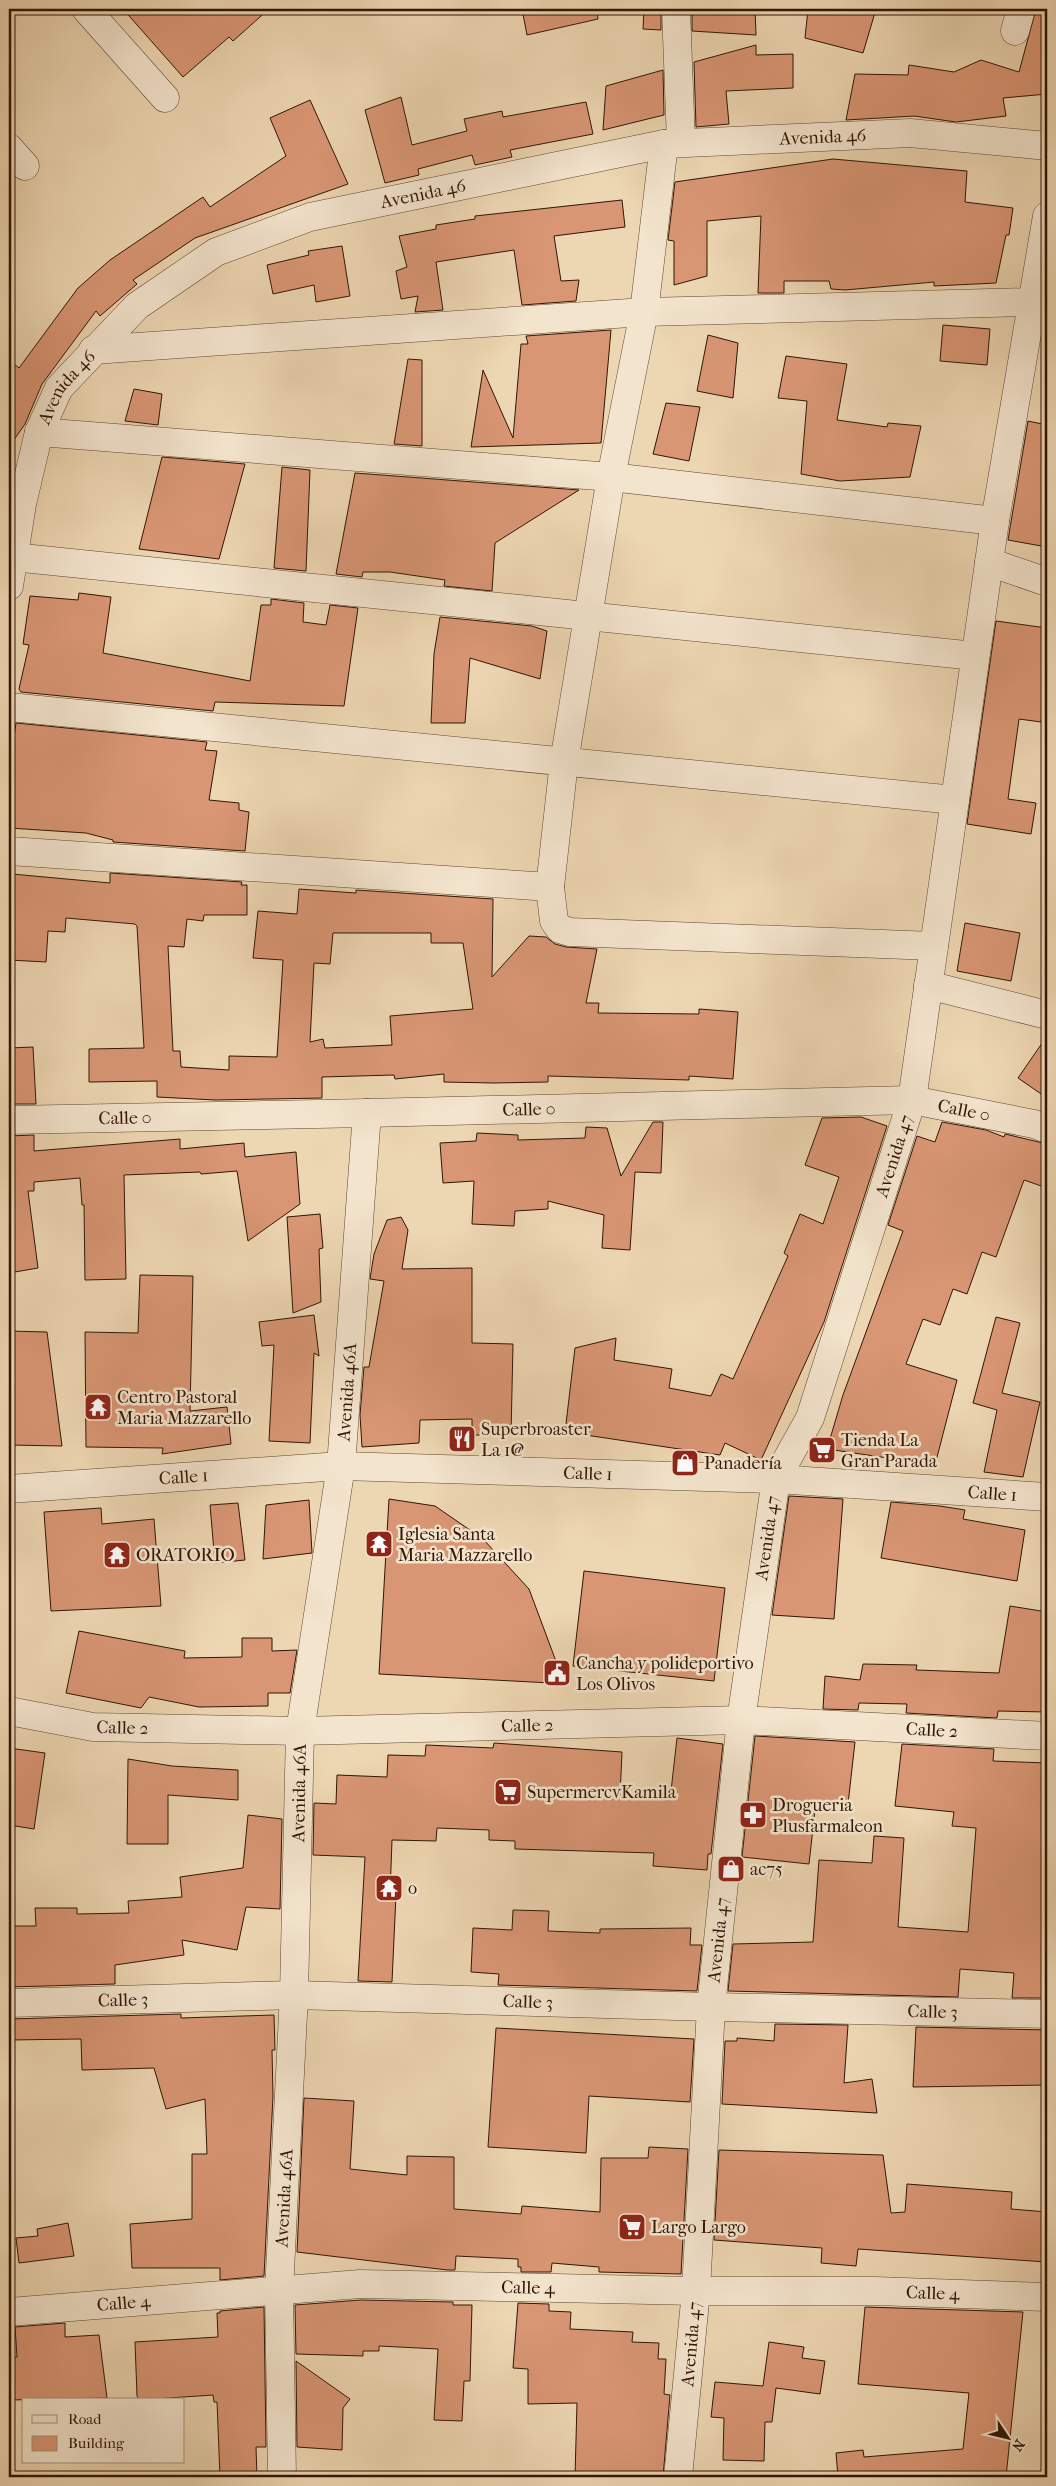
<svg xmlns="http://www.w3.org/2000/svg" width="1056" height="2486" viewBox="0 0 1056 2486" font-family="'IM FELL French Canon',serif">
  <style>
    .building { fill: #d99674; stroke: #311504; fill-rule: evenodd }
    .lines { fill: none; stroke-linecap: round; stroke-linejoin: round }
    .minor-casing { stroke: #604530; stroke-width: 29 }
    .tertiary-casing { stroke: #604530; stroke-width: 29 }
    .minor { stroke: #f3e4cd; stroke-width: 28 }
    .tertiary { stroke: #f3e4cd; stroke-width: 28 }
    .labels { text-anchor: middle; stroke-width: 5; stroke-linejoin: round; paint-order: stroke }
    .street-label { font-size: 18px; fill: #311504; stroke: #f3e4cd }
    .poi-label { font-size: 18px; fill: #311504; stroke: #f3e4cd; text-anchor: start }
  </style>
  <rect width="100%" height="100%" fill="#edd6b2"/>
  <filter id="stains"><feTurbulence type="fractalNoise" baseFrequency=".004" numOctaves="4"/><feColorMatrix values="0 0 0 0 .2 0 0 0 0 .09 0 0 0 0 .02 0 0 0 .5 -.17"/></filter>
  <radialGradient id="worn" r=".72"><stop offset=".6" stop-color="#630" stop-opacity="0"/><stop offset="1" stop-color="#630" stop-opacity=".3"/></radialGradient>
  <path class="building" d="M123,9H269L233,41L229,37L183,77Z
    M522,9H597L598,19L527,35Z
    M644,9H661V30L643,29Z
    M692,9H755L756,35L692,31Z
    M808,9H876L863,53L805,38Z
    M1036,9H1047V94L1003,98L1006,116L956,122L914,116L846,120L855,74L908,75L909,65L954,72L981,60L1019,72Z
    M756,45V55L793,54V88L726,91L729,124L696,127L694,62Z
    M663,70L664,115L603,130L606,86Z
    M401,97L412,145L467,131L464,119L502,111L503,117L586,102L593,134L510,150L512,157L475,165L472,155L418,169L419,175L385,183L365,110Z
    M310,100L348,184L195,238L133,280L137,284L100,316L96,311L42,384L25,424L9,447V360L19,368L78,288L110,260L203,197L210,207L286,156L270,118Z
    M833,159L967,171L965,202L1013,208L1009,235H1006L996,283L934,286V282L845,290L831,289L829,281H784V293H758L761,216L707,221V276L674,285V241L668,240L675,182Z
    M622,200L625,227L554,236L561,281L579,280L576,301L522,305L514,250L436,262L443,310L415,312L418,296L401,299L396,271L407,267L399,236L436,229V225L475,219V216Z
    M342,246L350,296L316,302L314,285L273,294L267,265L309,255L308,251Z
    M943,325L990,329L987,365L940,361Z
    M611,330L601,443L471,447L483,370L513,438L521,344H528L526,336Z
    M708,335L738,343L733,398L697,391Z
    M786,356L847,364L837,420L887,427L888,423L921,426L910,477L840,481L801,474L807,401L778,398Z
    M408,359L422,360V446L394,444Z
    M134,389L162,394L158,425L125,421Z
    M666,403L700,407L689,461L653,454Z
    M1028,421L1047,425V547L1008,540Z
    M162,457L245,464L219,559L139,549Z
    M282,467L310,470L306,571L274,568Z
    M355,473L579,490L495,543L492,591L444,586L445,580L390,572H363L362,577L336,574Z
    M79,593L111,597L103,653L250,681L261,605H271V599L304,603L303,622L326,625L330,605L358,608L344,706L215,702L213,711L21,692L19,689L29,645L23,644L30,596L78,600Z
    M440,617L532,626L547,631L540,679L470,658L465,723H431L434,654Z
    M996,621L1047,628V676L1041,722L1019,719L1008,799L1036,803L1031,834L967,824Z
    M16,723L207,742L205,750L217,751L209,800L239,803V810L249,812L245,851L113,842V840L86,833L9,828V772Z
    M110,873L242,882L241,885H247V915H204L203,921L187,919L184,947L168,946L173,1051H180L181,1067L229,1070V1056L277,1057L283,960L253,958L258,911L297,914L299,889L356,893V890L493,899L492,977L529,936L546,937L555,944L566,947L597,949L586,1003H599L598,1013L699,1014V1009L738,1012L733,1079L689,1076V1080L548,1076V1082L494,1083L444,1082V1074L395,1079L394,1075L322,1077V1098L215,1100L157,1097V1081L89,1082V1049L144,1048L137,926L135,924L66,918L65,932L48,931L46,962L9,960V901L12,874L110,883ZM333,933H431V943H463L473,1009L390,1016L392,1045L325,1048L323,1039L310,1042L314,963L330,964Z
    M965,923L1020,933L1011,981L957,971Z
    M1047,1036V1098L1018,1078Z
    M33,1047L36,1104H13L11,1074H9V1048Z
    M861,1117L887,1126L824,1322L761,1460L725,1443L720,1455L565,1432L575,1348L616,1338L614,1360L672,1369L669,1388L711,1396L721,1374L733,1379L788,1256L784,1253L800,1214L823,1224L839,1177L805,1165L822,1118Z
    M653,1122H663L661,1173L635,1172L630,1250L602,1248L604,1215L548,1201V1209L515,1211L514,1226L472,1224L474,1181L443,1183L440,1143L476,1141L477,1133L518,1135V1140L585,1138L586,1127L607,1128L621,1176Z
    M942,1122L986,1130L1004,1137L1005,1134L1047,1144V1188L1024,1180L996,1257L982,1252L967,1294L953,1289L940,1325L923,1319L906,1364L957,1380L935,1465L827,1449L843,1395L903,1231L888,1225L917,1136L935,1142Z
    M34,1135V1151L180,1139V1149L244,1143L245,1157L296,1152L300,1204L248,1241L237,1171L201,1174L200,1172L124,1175L126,1279L85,1280L84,1205H82L80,1178L34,1182V1191H28L38,1268L9,1273V1136Z
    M320,1214L323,1248L319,1249L321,1302L293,1313L287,1217Z
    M401,1217L408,1230L402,1269L472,1268V1343L513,1344L511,1435H472V1419L420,1420L419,1443L362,1447L360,1415L364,1367H369L384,1281L370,1279L374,1254L387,1220Z
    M140,1275L193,1276L190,1411L227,1407L231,1444L162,1454L163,1448L86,1447L85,1332L138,1333Z
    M314,1315L319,1356L314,1353L310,1443L269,1441L274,1345L262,1346L259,1322Z
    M996,1317L1020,1323L1002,1393L1040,1402L1023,1477L984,1472L997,1410L973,1403Z
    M9,1331L47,1332L62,1446L9,1445Z
    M789,1496L843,1499L834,1619L772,1615Z
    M389,1499L435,1506L483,1539L529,1589L557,1664L550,1663L551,1683L379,1674Z
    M309,1500L312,1553L263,1559L266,1505Z
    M891,1502L940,1506L965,1510L963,1519L1025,1530L1017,1581L881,1558Z
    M238,1503L245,1560L215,1563L210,1505Z
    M101,1508L102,1524L154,1519L161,1606L51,1611L44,1512Z
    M584,1571L725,1588L714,1681L573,1666Z
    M1010,1606L1047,1612V1712L998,1711L997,1718L906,1713L907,1704L859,1703L858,1710L823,1709L825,1676L860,1680L863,1664L917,1665L916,1670L999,1673Z
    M79,1631L185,1651L184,1658L242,1657V1638H272V1651L297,1650L290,1693H268V1706L199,1707L149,1697L141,1708L66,1693Z
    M755,1736L855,1742L848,1804L816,1801L809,1864L742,1857Z
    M677,1738L723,1744L711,1854H708L707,1870L653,1866L654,1853L515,1849V1841L489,1840V1830L437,1828L436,1841L392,1840L390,1895H396L392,1982L358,1981L365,1857L313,1855L314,1803L336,1804L337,1775L387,1777L388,1755L425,1756L426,1745L493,1748L494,1743L622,1752L620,1797L670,1800Z
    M902,1744L994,1749L993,1761L1047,1763V1998H1012L1014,1973L960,1969L958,1997L728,1991L733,1944L813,1942L819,1860L872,1863L874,1836L904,1838L898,1927L968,1932L976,1828L952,1826L954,1812L895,1806Z
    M9,1748L45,1753L34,1829L9,1825Z
    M128,1759L172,1766L238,1770V1800L168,1795V1844H127Z
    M248,1815L282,1819L280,1909L246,1907L237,1950L182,1940L184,1955L115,1965V1984L9,1987V1926H36L35,1908H77V1914L129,1913L128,1901L182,1897L180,1877L243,1868Z
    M513,1910L549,1911L548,1931L600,1933V1929L691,1928L690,1945H702L697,1991L498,1985L499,1974L471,1972L473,1928L512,1930Z
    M181,2014V2018L274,2015L275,2050H272L273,2096L264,2276L220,2280V2268H132L130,2224L192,2219V2154H207L205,2099L166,2109L154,2068L82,2070L81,2039L9,2040V2019Z
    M775,2024L848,2025L844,2083L872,2079L877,2113L722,2104L725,2041H737V2038L774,2041Z
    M916,2027L1047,2030V2085L913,2087Z
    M496,2028L694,2039L690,2102L589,2096L586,2153L488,2147Z
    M304,2098L354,2101L350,2169L407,2175V2156L454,2157V2209L521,2214L522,2206L600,2212L601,2158H648L649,2147L688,2149L681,2274L599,2272V2267L552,2263L551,2272H521V2267H518V2259L456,2256L455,2270H447L297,2252Z
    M719,2150L883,2155L891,2213L905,2212L907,2184L1012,2192L1011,2209L1047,2212L1046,2262L858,2249L856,2266L821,2263L822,2248L714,2240Z
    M68,2223L74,2256L19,2263L16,2238L38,2236L37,2229Z
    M361,2300L453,2302V2305H472L470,2381H464L462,2421L434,2420L438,2349L379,2346V2351H363V2356L296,2354L295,2305Z
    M518,2303L549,2304V2311L571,2312L570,2329L633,2332L632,2342L659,2343L658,2359H666L664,2394L670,2395L663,2477H575L577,2403L528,2404V2369L513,2368Z
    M264,2307L266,2447H256L257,2477H220L217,2402H214L213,2395L139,2400L137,2396L135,2342L218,2337L217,2313H220V2311Z
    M865,2307L1023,2312L1006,2477H838L836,2453L863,2450L864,2457L963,2449L969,2393L858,2384Z
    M65,2323V2337L99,2335L107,2398L9,2400V2358L17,2357L15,2327Z
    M769,2342L804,2347L802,2358L825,2361L820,2394L776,2388L772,2422H765L764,2461L723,2460L724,2418L711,2417L715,2382L763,2386Z
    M296,2361L350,2399L343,2408L342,2450L297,2447Z"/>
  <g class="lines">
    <defs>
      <g id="minor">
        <path d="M86,9L165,98"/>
        <path d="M676,9L681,142"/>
        <path d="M1015,31L1021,9"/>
        <path d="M664,144L644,312L611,477L564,762L550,887L554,921L560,929L570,932L934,946"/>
        <path d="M9,148L25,166"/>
        <path id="s1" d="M1047,216L995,521L912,1100L810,1418L776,1479L1047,1497"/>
        <path d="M93,350L644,312L1031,302"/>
        <path d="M39,432L611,477L995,521"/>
        <path d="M13,557L975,656"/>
        <path d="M989,562L1047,582"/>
        <path id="s2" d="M9,586L22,504L39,432L59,388L137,306L216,252L310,217L664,144L910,133L1047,146"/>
        <path d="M9,707L955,800"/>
        <path d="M9,851L550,887"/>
        <path d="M928,985L1047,1015"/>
        <path id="s3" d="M367,1113L912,1100L1034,1124L1047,1129"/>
        <path id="s4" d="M9,1489L341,1466L300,1731L294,1995L279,2291L282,2477"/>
        <path id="s5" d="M9,1711L93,1727L300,1731L741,1720L1047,1736"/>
        <path id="s6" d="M9,2003L294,1995L711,2007L1047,2014"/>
        <path id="s7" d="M9,2312L360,2284L696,2291H875L1047,2297"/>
      </g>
      <g id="tertiary">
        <path id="s8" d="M9,1120L367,1113L341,1466L776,1479L741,1720L711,2007L696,2291L678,2477"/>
      </g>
    </defs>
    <use href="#minor" class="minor-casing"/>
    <use href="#tertiary" class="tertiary-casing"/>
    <use href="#minor" class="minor"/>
    <use href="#tertiary" class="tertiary"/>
  </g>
  <defs>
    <symbol id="temple-square" viewBox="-11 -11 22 22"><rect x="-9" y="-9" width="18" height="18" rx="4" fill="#8f2418" stroke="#f3e4cd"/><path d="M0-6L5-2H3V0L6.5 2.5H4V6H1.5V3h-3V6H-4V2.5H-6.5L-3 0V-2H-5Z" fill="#fff"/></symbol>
    <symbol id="restaurant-square" viewBox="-11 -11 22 22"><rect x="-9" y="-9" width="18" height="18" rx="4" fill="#8f2418" stroke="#f3e4cd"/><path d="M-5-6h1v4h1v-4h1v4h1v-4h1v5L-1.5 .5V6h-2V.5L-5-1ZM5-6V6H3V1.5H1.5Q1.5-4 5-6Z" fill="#fff"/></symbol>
    <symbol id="supermarket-square" viewBox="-11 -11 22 22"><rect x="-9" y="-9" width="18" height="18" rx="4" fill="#8f2418" stroke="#f3e4cd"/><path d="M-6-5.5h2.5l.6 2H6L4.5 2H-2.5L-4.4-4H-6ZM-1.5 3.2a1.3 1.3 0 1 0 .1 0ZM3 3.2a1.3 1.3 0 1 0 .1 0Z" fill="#fff"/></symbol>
    <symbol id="shop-square" viewBox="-11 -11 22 22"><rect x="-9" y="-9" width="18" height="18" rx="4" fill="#8f2418" stroke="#f3e4cd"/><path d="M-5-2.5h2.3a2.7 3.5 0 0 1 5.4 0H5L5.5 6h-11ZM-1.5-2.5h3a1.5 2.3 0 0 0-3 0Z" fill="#fff"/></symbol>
    <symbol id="civic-square" viewBox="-11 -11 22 22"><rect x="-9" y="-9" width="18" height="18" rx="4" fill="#8f2418" stroke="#f3e4cd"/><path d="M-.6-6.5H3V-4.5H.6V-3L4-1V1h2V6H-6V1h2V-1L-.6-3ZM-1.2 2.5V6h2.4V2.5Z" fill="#fff"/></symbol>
    <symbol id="pharmacy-square" viewBox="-11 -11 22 22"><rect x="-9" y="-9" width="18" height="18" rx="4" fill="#8f2418" stroke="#f3e4cd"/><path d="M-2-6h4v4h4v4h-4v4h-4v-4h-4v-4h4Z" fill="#fff"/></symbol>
  </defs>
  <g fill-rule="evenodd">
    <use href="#temple-square" x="82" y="1391" width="32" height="32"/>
    <use href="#restaurant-square" x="446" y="1423" width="32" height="32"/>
    <use href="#supermarket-square" x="806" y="1434" width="32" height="32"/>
    <use href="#shop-square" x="669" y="1447" width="32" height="32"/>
    <use href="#temple-square" x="363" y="1528" width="32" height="32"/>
    <use href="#temple-square" x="101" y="1539" width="32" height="32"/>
    <use href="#civic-square" x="541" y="1657" width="32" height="32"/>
    <use href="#supermarket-square" x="492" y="1776" width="32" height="32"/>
    <use href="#pharmacy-square" x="737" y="1799" width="32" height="32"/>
    <use href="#shop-square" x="715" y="1853" width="32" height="32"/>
    <use href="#temple-square" x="373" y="1872" width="32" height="32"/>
    <use href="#supermarket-square" x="616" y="2211" width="32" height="32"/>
  </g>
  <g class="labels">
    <g class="street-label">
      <text dy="6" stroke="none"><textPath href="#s2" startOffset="1035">Avenida 46</textPath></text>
      <text dy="6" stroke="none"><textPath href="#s2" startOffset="630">Avenida 46</textPath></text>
      <text dy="6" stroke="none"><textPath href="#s2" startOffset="210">Avenida 46</textPath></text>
      <text dy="6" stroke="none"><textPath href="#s3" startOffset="162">Calle 0</textPath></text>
      <text dy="6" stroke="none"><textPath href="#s3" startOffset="598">Calle 0</textPath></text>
      <text dy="6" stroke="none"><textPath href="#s8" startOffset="116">Calle 0</textPath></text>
      <text transform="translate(894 1156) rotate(-72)" y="6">Avenida 47</text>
      <text transform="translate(347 1392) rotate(-86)" y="6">Avenida 46A</text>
      <text dy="6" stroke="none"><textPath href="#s8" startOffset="959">Calle 1</textPath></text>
      <text dy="6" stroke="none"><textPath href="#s4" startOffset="175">Calle 1</textPath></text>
      <text dy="6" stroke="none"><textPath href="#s1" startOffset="1515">Calle 1</textPath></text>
      <text transform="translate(767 1538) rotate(-82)" y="6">Avenida 47</text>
      <text dy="6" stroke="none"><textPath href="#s5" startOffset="520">Calle 2</textPath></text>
      <text dy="6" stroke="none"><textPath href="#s5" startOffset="115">Calle 2</textPath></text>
      <text dy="6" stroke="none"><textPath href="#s5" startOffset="925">Calle 2</textPath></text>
      <text transform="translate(299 1793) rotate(-89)" y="6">Avenida 46A</text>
      <text transform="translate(718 1940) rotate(-84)" y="6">Avenida 47</text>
      <text dy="6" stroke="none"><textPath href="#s6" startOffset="114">Calle 3</textPath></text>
      <text dy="6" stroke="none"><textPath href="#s6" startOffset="519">Calle 3</textPath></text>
      <text dy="6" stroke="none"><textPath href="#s6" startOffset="924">Calle 3</textPath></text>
      <text transform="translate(284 2198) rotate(-87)" y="6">Avenida 46A</text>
      <text dy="6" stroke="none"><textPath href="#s7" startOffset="520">Calle 4</textPath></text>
      <text dy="6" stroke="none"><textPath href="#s7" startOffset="925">Calle 4</textPath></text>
      <text dy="6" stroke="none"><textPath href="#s7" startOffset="115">Calle 4</textPath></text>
      <text transform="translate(691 2344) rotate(-85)" y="6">Avenida 47</text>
    </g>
    <g class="poi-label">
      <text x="117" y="1403">Centro Pastoral<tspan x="117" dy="21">Maria Mazzarello</tspan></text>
      <text x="481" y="1435">Superbroaster<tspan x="481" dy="21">La 1@</tspan></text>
      <text x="841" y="1446">Tienda La<tspan x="841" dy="21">Gran Parada</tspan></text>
      <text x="704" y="1469">Panadería</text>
      <text x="398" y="1540">Iglesia Santa<tspan x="398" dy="21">Maria Mazzarello</tspan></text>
      <text x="136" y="1561">ORATORIO</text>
      <text x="576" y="1669">Cancha y polideportivo<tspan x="576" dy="21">Los Olivos</tspan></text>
      <text x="527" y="1798">SupermercvKamila</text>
      <text x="772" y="1811">Drogueria<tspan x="772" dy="21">Plusfarmaleon</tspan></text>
      <text x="750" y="1875">ac75</text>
      <text x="408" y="1894">o</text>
      <text x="651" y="2233">Largo Largo</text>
    </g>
  </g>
  <rect width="1056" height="2486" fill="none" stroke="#edd6b2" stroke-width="30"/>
  <rect x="10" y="10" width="1036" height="2466" fill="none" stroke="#311504" stroke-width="2.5"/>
  <rect x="15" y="15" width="1026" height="2456" fill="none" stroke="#311504"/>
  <rect x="22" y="2398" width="162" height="65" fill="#f3e4cd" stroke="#a5917d"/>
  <rect x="32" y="2415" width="25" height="8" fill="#f3e4cd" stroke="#a5917d"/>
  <text x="68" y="2424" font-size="15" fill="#311504">Road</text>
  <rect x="32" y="2436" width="25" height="15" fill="#d99674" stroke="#a5917d"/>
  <text x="68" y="2448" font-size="15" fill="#311504">Building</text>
  <g transform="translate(1008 2438) rotate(125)" stroke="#f3e4cd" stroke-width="4" paint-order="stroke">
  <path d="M0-4L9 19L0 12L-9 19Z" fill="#311504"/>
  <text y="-8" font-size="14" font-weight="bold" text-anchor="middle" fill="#311504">N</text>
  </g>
  <rect width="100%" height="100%" filter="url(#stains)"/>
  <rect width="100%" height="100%" fill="url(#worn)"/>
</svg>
